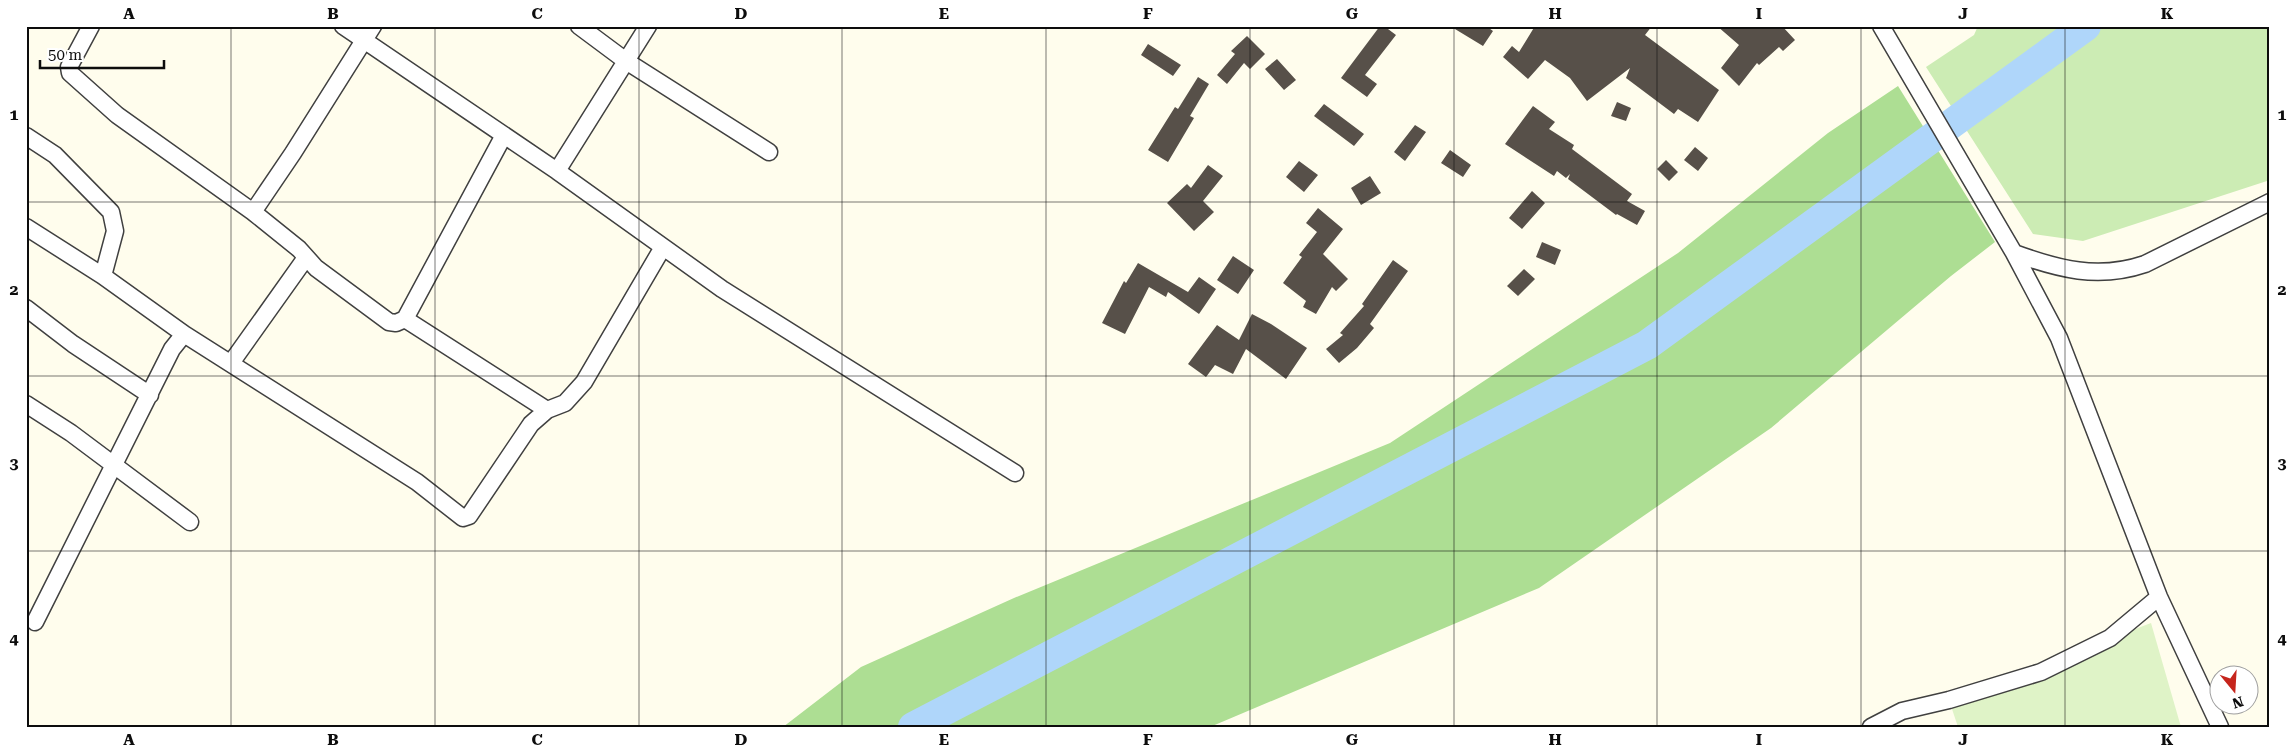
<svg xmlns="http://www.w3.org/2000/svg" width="2296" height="753" viewBox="0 0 2296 753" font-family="'Roboto Serif',serif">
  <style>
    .green { fill: #ccecb4 }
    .forest { fill: #adde93 }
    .pitch { fill: #dff3c7 }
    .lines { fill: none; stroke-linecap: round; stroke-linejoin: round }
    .river { stroke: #afd6fa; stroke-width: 30 }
    .building { fill: #575049 }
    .street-casing { stroke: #404040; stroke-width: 19 }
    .street { stroke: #fff; stroke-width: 16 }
    .grid { fill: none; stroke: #0d0d0d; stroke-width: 1; stroke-opacity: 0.55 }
    .neatline { fill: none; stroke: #0d0d0d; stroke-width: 2 }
    .grid-label { font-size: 16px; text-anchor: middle; font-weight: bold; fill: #0d0d0d }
  </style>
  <rect width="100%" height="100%" fill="#fffded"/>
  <path class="green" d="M1978,26H2270V180L2083,241L2033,234L1926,67L1974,35Z"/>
  <path class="forest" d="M1898,86L1995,242L1951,276L1771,428L1539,588L1210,727H783L861,667L1014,598L1390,443L1678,253L1828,133Z"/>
  <path class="pitch" d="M2151,623L2181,727H1958L1949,700Z"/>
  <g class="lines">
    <path class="river" d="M913,727L1647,345L2086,26"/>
  </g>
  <path class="building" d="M1380,26H1384L1396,35L1365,75L1377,84L1367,97L1341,78Z
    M1450,26H1486L1493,31L1483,46Z
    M1535,26H1652L1645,35L1719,90L1698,122L1678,109L1674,114L1626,78L1630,68L1587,101L1570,78L1545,60L1528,79L1503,57L1512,46L1519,52Z
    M1717,26H1782L1795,40L1783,51L1779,47L1759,65L1757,63L1739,86L1721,68L1739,45Z
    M1247,36L1265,54L1250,69L1244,63L1227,84L1217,75L1235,54L1231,51Z
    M1148,44L1181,65L1173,76L1141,55Z
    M1277,59L1296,80L1284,90L1265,69Z
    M1198,77L1209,84L1190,116L1194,118L1168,162L1148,150L1175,107L1178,109Z
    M1617,102L1631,108L1626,121L1611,116Z
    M1324,104L1364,134L1354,146L1314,116Z
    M1533,106L1555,122L1549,129L1574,145L1572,149L1632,194L1627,201L1645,211L1637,225L1617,214L1616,215L1568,179L1570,174L1566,178L1557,171L1554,176L1505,144Z
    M1415,125L1426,132L1405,161L1394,152Z
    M1695,147L1708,158L1698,171L1684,160Z
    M1450,150L1471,165L1463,177L1441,163Z
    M1666,160L1678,172L1669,181L1657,169Z
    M1299,161L1318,175L1304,192L1286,177Z
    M1208,165L1223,176L1203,201L1214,212L1194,231L1167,203L1187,184L1191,188Z
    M1370,176L1381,193L1361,205L1351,188Z
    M1532,191L1545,203L1522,229L1509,218Z
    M1318,208L1343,229L1323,254L1348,279L1336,291L1332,287L1316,314L1303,307L1306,301L1283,283L1302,257L1299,255L1317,232L1306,223Z
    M1542,242L1561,250L1555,265L1536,257Z
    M1233,256L1254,270L1238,294L1217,280Z
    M1393,260L1408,271L1370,324L1374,328L1357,348L1339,363L1326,349L1343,335L1340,333L1364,306L1362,304Z
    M1138,263L1188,292L1199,277L1216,289L1199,314L1168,292L1166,297L1149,287L1125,334L1102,323L1124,281L1126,283Z
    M1524,269L1535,279L1518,296L1507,286Z
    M1252,314L1271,324L1307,348L1286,379L1246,349L1233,374L1215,365L1206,377L1188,364L1217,325L1239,340Z"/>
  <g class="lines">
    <defs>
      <path id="street" d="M91,26L69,67L70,73L117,115L253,212L299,249L316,268L389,322L396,323L405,319L504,135
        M343,26L557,171L722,289L1015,473
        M579,26L626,61L769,152
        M1881,26L2014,253L2059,338L2159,597L2220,727
        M26,136L55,155L111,212L115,231L103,276
        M557,171L648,26
        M253,212L293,153L373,26
        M26,227L103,276L184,334L172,349L35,622
        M2014,253C2058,269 2098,280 2145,264L2270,202
        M26,308L73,344L150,395
        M405,319L547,410
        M184,334L417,482L463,518L469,516L531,424L547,410L565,403L584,382L663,247
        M231,363L305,259
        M26,404L71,433L190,522
        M1871,727L1902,711L1949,700L2041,672L2110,638L2159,597"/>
    </defs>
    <use href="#street" class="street-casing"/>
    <use href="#street" class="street"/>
  </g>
  <path class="grid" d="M231,26V727M435,26V727M639,26V727M842,26V727M1046,26V727M1250,26V727M1454,26V727M1657,26V727M1861,26V727M2065,26V727M26,202H2270M26,376H2270M26,551H2270"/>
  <rect width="2296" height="753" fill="none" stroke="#ffffff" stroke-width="55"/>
  <g transform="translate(2234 690) rotate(162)"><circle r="24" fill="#ffffff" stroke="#9e9e9e"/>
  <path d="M0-4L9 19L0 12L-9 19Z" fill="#c6251c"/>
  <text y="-8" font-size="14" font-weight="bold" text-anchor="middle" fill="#0d0d0d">N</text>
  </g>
  <path d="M40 60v8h124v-8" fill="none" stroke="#0d0d0d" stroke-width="2.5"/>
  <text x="48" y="60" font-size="15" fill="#0d0d0d" stroke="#ffffff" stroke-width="4" paint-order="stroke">50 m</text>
  <rect x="28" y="28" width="2240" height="698" class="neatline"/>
  <g class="grid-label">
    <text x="129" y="19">A</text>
    <text x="333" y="19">B</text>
    <text x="537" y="19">C</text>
    <text x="741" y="19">D</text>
    <text x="944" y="19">E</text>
    <text x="1148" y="19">F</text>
    <text x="1352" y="19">G</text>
    <text x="1555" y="19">H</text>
    <text x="1759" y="19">I</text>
    <text x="1963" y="19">J</text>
    <text x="2167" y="19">K</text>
    <text x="14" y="120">1</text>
    <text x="2282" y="120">1</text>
    <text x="14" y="295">2</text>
    <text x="2282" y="295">2</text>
    <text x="14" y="469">3</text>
    <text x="2282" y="469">3</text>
    <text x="14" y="644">4</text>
    <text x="2282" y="644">4</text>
    <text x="129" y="745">A</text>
    <text x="333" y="745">B</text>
    <text x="537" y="745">C</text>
    <text x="741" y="745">D</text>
    <text x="944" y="745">E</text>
    <text x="1148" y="745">F</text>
    <text x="1352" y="745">G</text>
    <text x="1555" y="745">H</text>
    <text x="1759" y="745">I</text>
    <text x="1963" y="745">J</text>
    <text x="2167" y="745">K</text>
  </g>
</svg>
